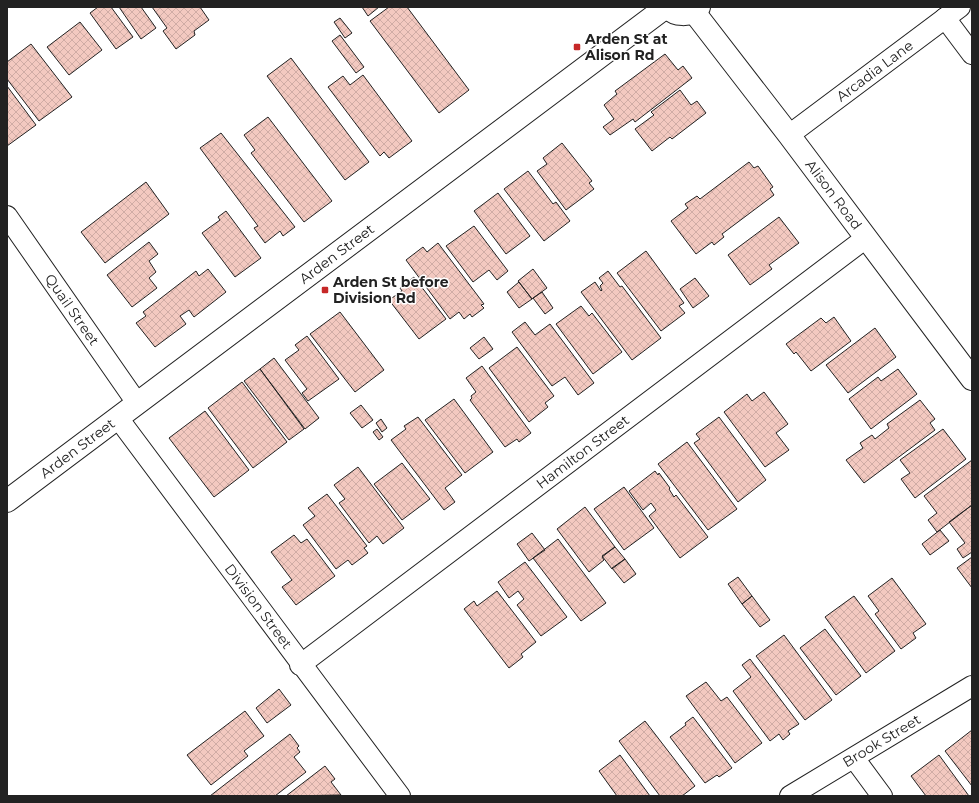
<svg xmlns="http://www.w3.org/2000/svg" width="979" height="803" viewBox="0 0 979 803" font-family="Montserrat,sans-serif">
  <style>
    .building { fill: url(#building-cross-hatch); stroke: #222 }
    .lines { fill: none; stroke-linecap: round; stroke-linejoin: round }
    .minor-casing { stroke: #222; stroke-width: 22 }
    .tertiary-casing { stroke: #222; stroke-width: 24 }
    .secondary-casing { stroke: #222; stroke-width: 24 }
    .minor { stroke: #fff; stroke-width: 20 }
    .tertiary { stroke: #fff; stroke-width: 22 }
    .secondary { stroke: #fff; stroke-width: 22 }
    .poi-dot { fill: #c62828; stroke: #fff; stroke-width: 1.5 }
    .labels { text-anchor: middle; stroke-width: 3; stroke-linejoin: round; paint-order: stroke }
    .poi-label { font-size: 14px; font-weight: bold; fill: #222; stroke: #fff; text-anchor: start }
    .street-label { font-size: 14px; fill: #222; stroke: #fff }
  </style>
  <defs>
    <pattern id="building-cross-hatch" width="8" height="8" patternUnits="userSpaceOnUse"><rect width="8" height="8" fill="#f3c9c0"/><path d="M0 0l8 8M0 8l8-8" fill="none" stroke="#d0aca5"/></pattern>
  </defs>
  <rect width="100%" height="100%" fill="#fff"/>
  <path class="building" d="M98,7H111L133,37L116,49L90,13Z
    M119,7H141L156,28L141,39Z
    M152,7H200L209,20L194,31L195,35L176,49L163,31L167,28Z
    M362,7H379L368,16Z
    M389,7H407L469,90L439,113L370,21Z
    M340,18L352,33L345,38L334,22Z
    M80,22L102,50L69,75L47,47Z
    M340,35L364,67L356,73L332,41Z
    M31,44L72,97L39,121L7,79V62Z
    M665,54L678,70L683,66L692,78L635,122L633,119L610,135L603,127L614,119L604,105L617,94L615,91Z
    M291,58L369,162L345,180L267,76Z
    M363,75L412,141L389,158L384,152L380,156L328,87L343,76L350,85Z
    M7,86L36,125L7,146Z
    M680,90L691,105L697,101L706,113L672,139L670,137L652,151L635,129L654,115L651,112Z
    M268,117L332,201L304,222L251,153L255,150L244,135Z
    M221,133L295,227L283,236L280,231L265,243L254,228L258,226L200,148Z
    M562,143L592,181L589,183L594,189L566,210L537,171L547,164L543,158Z
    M749,162L754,168L758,166L773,187L770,189L774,195L722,234L724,237L714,245L712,242L696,254L671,221L688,208L685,204L697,196L700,199Z
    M528,171L553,204L556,202L570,221L544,241L504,189Z
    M146,182L169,214L105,263L81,232Z
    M498,193L530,236L506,254L474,211Z
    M226,211L261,258L235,277L202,233L220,220L218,217Z
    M779,217L799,243L769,265L772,269L750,285L728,255Z
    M474,226L508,271L497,280L489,270L473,282L446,246Z
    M149,242L158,254L149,261L156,272L149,278L157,288L132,307L107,275Z
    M438,243L484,304L481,305L484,308L472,317L470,314L464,319L459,312L450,319L406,260L423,247L427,252Z
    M646,251L684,303L679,306L685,313L661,331L617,273Z
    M208,269L226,292L194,317L189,310L180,316L186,324L155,347L136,323L146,316L143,312L196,271L199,276Z
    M533,269L547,288L532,299L518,281Z
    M608,271L620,287L622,286L661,338L632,360L581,292L595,282L601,291L602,290L600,286L603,283L599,278Z
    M414,277L446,319L419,339L389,300L402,291L400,288Z
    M695,278L709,296L693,308L680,289Z
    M519,282L532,299L519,308L507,292Z
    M542,292L553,308L545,314L533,298Z
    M581,306L589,316L592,313L622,352L593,374L556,324Z
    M340,312L384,370L355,392L310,334Z
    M834,317L851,341L811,371L796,352L794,354L786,344L821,318L826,323Z
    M525,322L535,335L550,324L594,383L578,395L565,377L552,386L512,332Z
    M875,328L896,357L848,393L826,365Z
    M307,336L339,379L308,401L302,393L307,389L285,360L299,350L295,345Z
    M484,337L493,349L479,359L470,348Z
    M517,347L554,396L545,403L548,407L529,422L489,368Z
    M274,358L319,418L305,429L260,369Z
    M482,366L531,433L519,442L517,439L505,447L470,400L472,398L471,396L476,392L466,378Z
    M260,369L304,429L289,440L244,381Z
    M898,369L917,394L871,429L849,399L878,377L881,381Z
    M242,382L287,442L253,468L208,408Z
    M764,392L788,424L776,433L789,450L765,467L724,412L747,394L752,401Z
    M454,399L493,452L465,473L425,420Z
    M920,400L935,419L930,423L935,430L864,483L846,460L863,448L860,443L872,435L875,439L889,428L887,424Z
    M361,405L373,420L362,428L350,413Z
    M205,411L249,470L214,497L169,438Z
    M418,417L462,475L445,488L455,502L444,510L391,440L406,429L404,426Z
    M719,417L766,480L738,502L694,443L700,439L696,434Z
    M381,419L387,428L382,432L376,423Z
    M377,429L383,437L379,440L373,432Z
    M943,429L966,459L915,498L901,479L910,473L900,460Z
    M687,442L737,509L708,530L658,464Z
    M972,460V505L937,532L928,520L937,513L924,496Z
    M402,463L430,499L402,520L374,484Z
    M358,467L404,528L383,544L377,536L369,543L339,503L345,499L334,485Z
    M655,471L658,475L659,473L670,488L669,489L674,497L676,495L708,537L680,558L649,516L656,510L651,503L643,510L629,491Z
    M624,487L654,528L624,550L594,509Z
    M327,494L367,546L364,548L368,553L352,565L348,560L336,569L303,525L315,516L308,508Z
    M972,505V552L963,558L957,549L965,543L949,522Z
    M585,507L615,547L602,557L604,560L589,572L557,529Z
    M940,530L949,541L930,555L922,544Z
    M532,533L545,550L529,561L517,544Z
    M294,535L301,543L307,539L335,576L296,605L282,587L292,580L271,552Z
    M558,539L606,603L581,621L533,558Z
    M615,547L625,559L612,569L602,556Z
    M972,557V588L957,568Z
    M625,559L636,574L624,583L612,568Z
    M525,562L567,617L541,636L517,605L524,599L518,591L509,598L498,582Z
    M738,577L752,596L742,604L728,584Z
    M892,578L926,624L913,633L916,638L901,649L875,614L879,611L868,596Z
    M497,591L536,642L521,654L523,657L509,668L464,609L474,601L477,606Z
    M752,596L770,620L760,627L742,604Z
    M854,596L895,651L866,673L825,617Z
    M825,629L861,676L836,695L800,648Z
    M784,635L832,700L805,720L756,656Z
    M750,659L799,724L788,731L790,734L783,740L779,734L770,741L733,691L751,677L742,665Z
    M706,682L721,701L727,697L762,743L735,763L686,696Z
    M279,689L291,705L267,723L256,708Z
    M245,711L264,736L244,751L248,756L211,785L187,755Z
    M693,717L732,768L719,777L717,775L705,783L670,737L686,725L685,723Z
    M645,721L695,786L682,796H660L619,741Z
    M972,730V786L945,751Z
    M290,734L299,746L297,748L300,752L294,757L306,772L275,796H210Z
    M620,755L650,796H617L599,771Z
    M939,755L969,796H926L911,776Z
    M325,766L335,779L331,782L341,795L286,796Z"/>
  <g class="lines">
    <defs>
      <g id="minor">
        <path d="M945,18L972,54"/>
        <path id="s1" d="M789,135L960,7"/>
        <path id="s2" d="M7,216L137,403"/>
        <path id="s3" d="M118,418L400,796"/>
        <path id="s4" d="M300,665L866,238"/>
        <path d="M854,758L882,796"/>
        <path id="s5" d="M790,796L972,686"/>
      </g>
      <g id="tertiary">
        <path id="s6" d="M694,12L789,135L972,379"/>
      </g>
      <g id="secondary">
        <path d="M666,7C676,16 689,17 699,7"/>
        <path id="s7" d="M7,501L666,7"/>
      </g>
    </defs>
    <use href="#minor" class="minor-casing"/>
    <use href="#tertiary" class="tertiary-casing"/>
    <use href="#secondary" class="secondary-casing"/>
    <use href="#minor" class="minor"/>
    <use href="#tertiary" class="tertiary"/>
    <use href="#secondary" class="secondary"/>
  </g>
  <g class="poi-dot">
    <rect x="573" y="43" width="8" height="8" rx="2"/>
    <rect x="321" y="286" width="8" height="8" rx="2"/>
  </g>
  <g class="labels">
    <g class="poi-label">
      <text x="585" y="44">Arden St at<tspan x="585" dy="16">Alison Rd</tspan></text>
      <text x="333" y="287">Arden St before<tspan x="333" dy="16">Division Rd</tspan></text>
    </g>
    <g class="street-label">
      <text dy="5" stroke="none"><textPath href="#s1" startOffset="107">Arcadia Lane</textPath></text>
      <text dy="5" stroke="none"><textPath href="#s6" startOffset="230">Alison Road</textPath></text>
      <text dy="5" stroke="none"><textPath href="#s7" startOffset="412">Arden Street</textPath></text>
      <text dy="5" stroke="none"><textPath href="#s2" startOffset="114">Quail Street</textPath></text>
      <text dy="5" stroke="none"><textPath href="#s7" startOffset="88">Arden Street</textPath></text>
      <text dy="5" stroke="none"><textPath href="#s4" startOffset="354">Hamilton Street</textPath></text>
      <text dy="5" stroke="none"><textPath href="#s3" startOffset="235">Division Street</textPath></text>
      <text dy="5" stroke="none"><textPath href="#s5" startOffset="107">Brook Street</textPath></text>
    </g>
  </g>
  <rect width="979" height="803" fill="none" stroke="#222222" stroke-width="16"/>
</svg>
